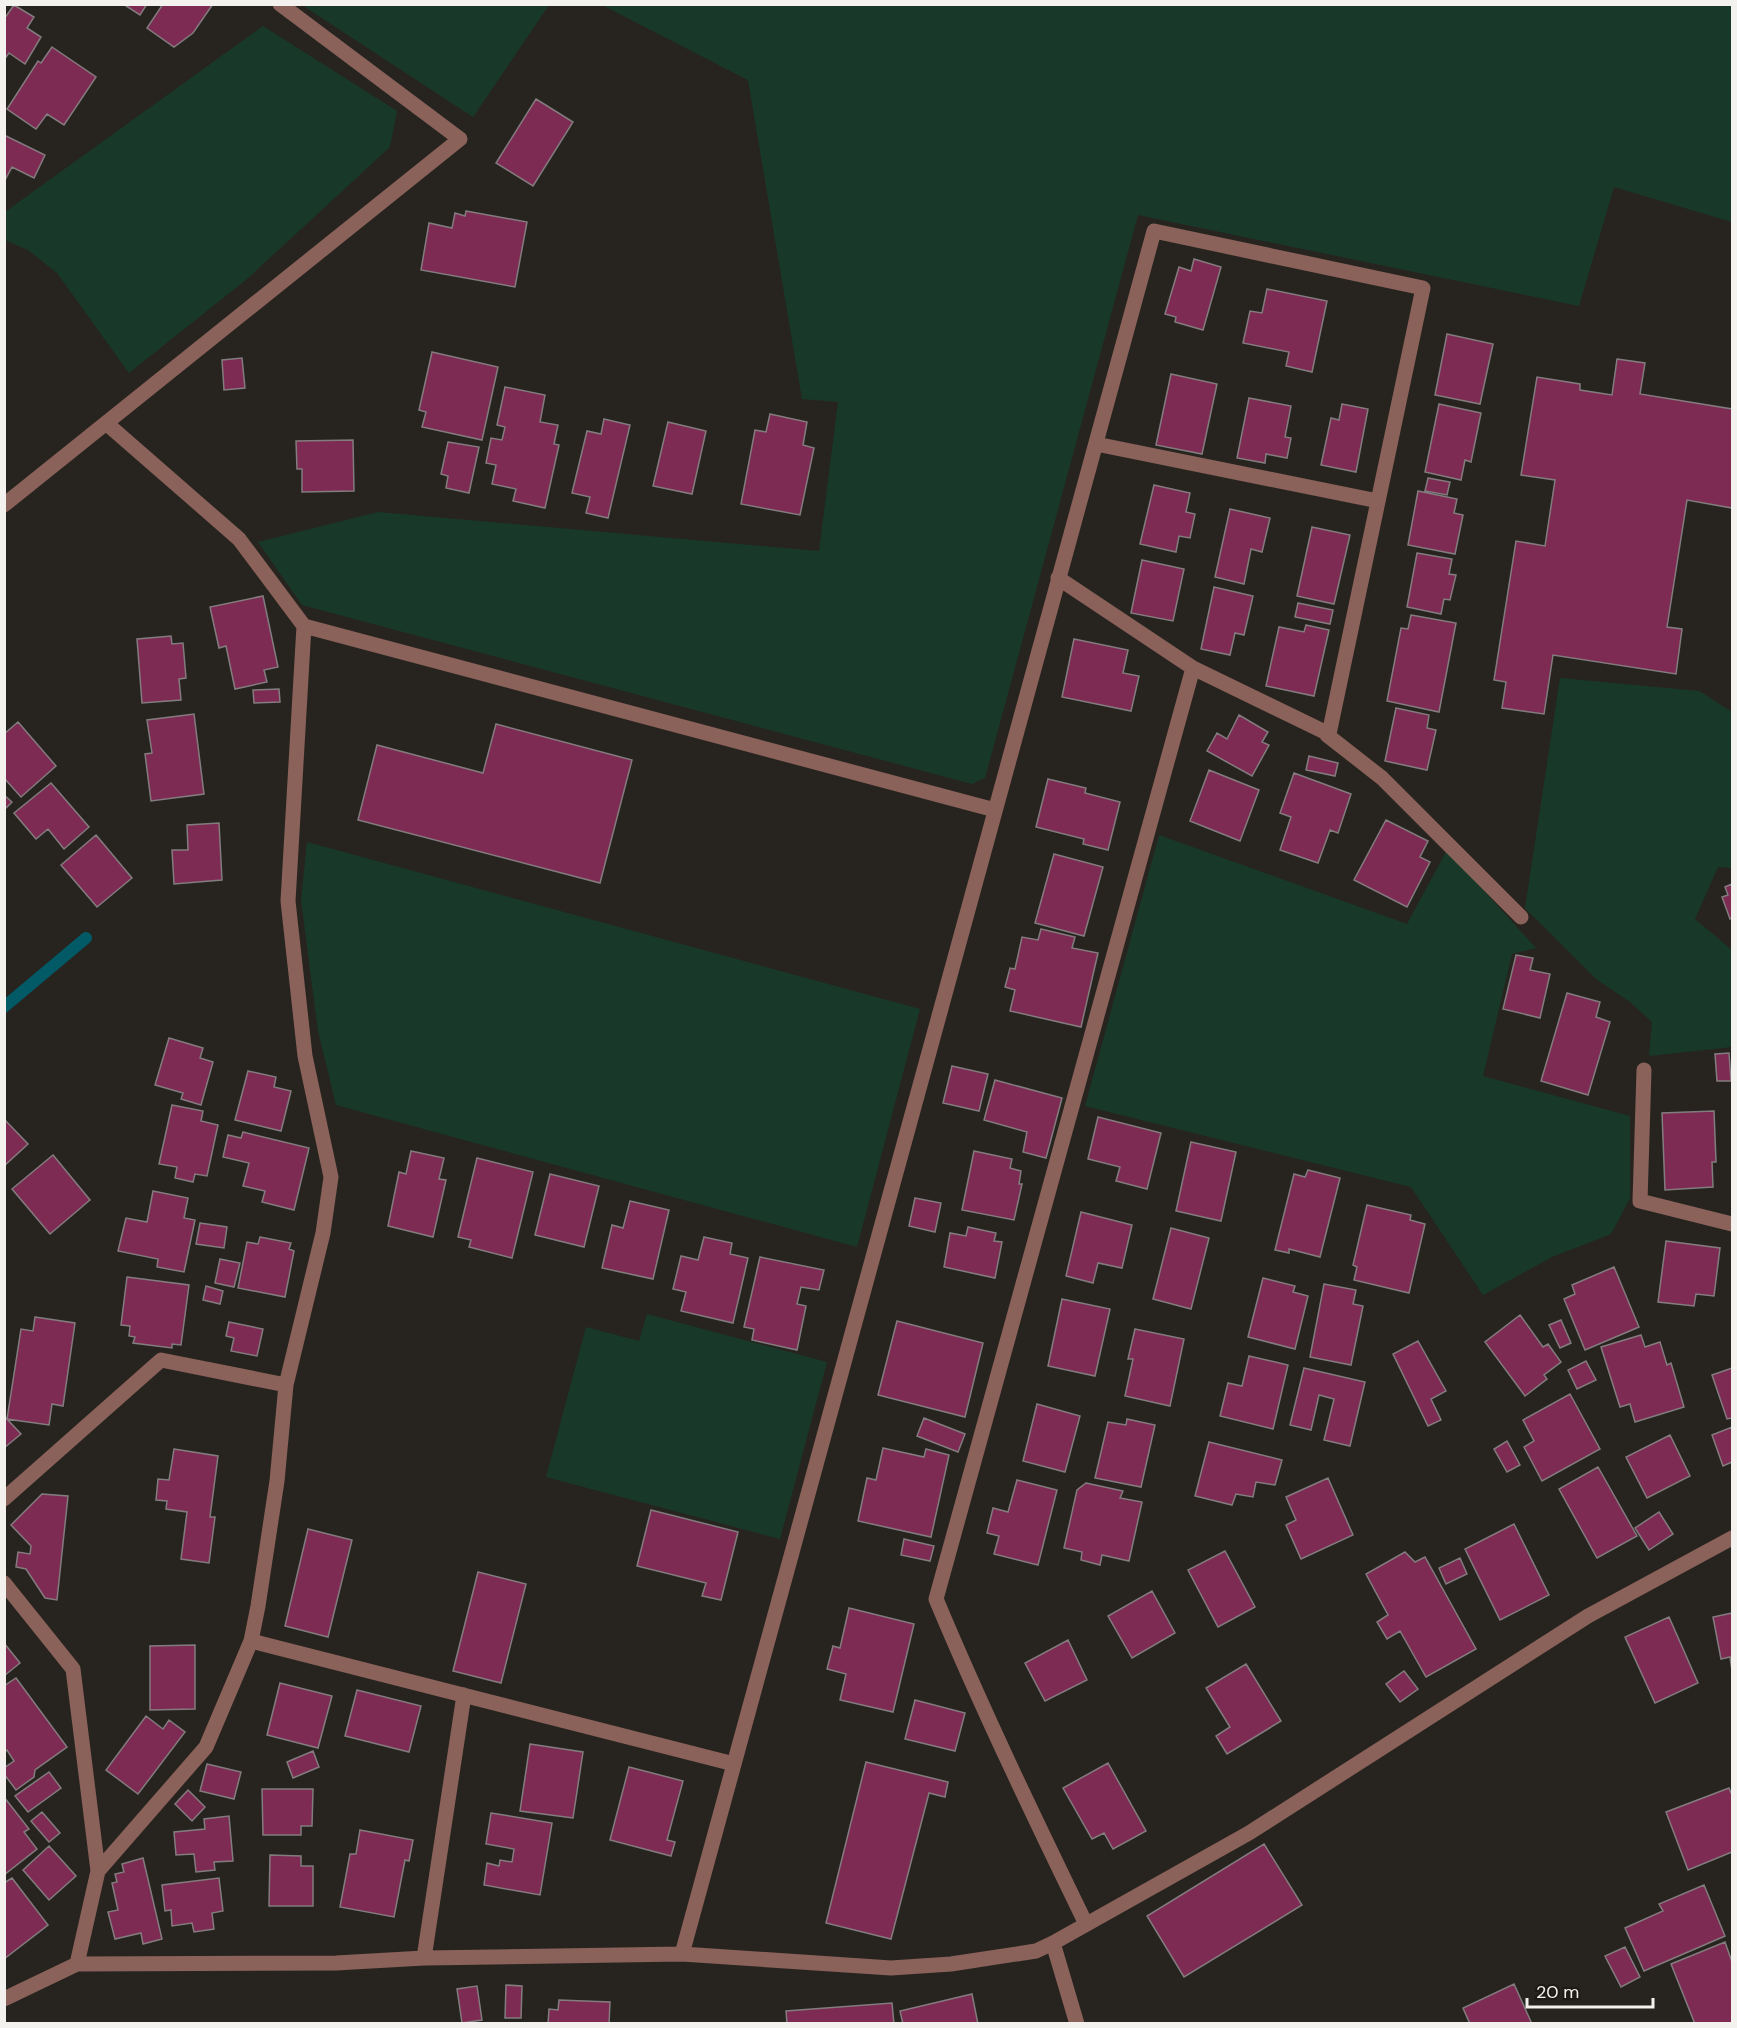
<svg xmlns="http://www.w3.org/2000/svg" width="1737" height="2028" viewBox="0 0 1737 2028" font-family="'DM Sans',sans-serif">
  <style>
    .green { fill: #183929 }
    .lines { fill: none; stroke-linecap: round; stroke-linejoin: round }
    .stream { stroke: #015a66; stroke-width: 12 }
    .building { fill: #7e2b54; stroke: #837c7e; stroke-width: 1.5 }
    .minor { stroke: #8a6259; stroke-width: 15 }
  </style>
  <rect width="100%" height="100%" fill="#272420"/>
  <path class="green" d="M305,4H549V5L473,117L305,7Z
    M602,5H1732V222L1614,187L1579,306L1138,215L985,778L972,784L302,605L258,542L378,512L819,551L838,402L802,399L748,80Z
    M263,26L397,111L390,147L247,279L129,373L57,273L28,250L5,240V212Z
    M1560,678L1699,691L1732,712V868L1718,867L1695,919L1732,950V1047L1649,1056L1652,1022L1630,1002L1596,979L1525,908Z
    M1159,835L1407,924L1447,850L1536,948L1512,954L1483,1076L1630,1116V1198L1611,1234L1552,1257L1483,1295L1411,1187L1085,1106Z
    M307,842L920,1009L857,1247L336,1105L318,1031L301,900Z
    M647,1314L827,1362L780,1539L546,1477L586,1327L639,1341Z"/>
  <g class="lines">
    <path class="stream" d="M4,1007L86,938"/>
  </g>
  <path class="building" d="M123,4H147L140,15Z
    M163,4H213L193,33L174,47L147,28Z
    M14,5L34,17L27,28L41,37L25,64L9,53L4,60V19Z
    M52,47L96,77L64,125L47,114L36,129L7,109L38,61L41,63Z
    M536,99L573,122L533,186L496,163Z
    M4,135L45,155L34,178L12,167L4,182Z
    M466,211L527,222L515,287L421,270L429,223L452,228L455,213L465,216Z
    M1194,259L1221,267L1203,330L1175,322L1176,317L1165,314L1179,267L1191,271Z
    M1267,289L1327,301L1312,372L1286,366L1289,352L1243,343L1250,311L1262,313Z
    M1447,334L1493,344L1480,404L1435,395Z
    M432,352L498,367L482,440L422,427L426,412L419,410Z
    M242,358L245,388L224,390L222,360Z
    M1617,359L1645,363L1640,394L1732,409V508L1687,500L1667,627L1682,629L1676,674L1553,655L1544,714L1502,708L1506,682L1494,680L1516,541L1545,546L1555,480L1521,475L1537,377L1580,384V390L1612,395Z
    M1171,374L1217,384L1202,454L1156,445Z
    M505,387L545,395L540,422L558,425L554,444L559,445L545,508L513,501L516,489L492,484L496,465L486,463L491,438L502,440L505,427L497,425Z
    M1249,398L1291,406L1285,437L1291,438L1287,458L1266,454L1265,463L1237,458Z
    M1342,404L1368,409L1356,472L1321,465L1331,418L1339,420Z
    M1439,404L1481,413L1471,462L1465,460L1461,480L1425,472Z
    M770,414L807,422L803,445L814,448L800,515L741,504L755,430L766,432Z
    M604,419L630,425L608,518L586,513L590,497L572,493L587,431L601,434Z
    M668,422L706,431L692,494L653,486Z
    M353,440L354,491L302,492V469H297L296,441Z
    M448,442L479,447L469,493L446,488L448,476L441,474Z
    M1428,478L1450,482L1447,495L1425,491Z
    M1154,485L1190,493L1186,512L1195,514L1190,538L1179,536L1176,552L1140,544Z
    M1418,491L1457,499L1454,513L1463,515L1455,554L1408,545Z
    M1230,509L1270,518L1262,552L1251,549L1244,584L1215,577Z
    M1312,527L1350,535L1334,604L1297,596Z
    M1417,553L1452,559L1449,574L1456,575L1450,600L1444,599L1441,614L1407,607Z
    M1142,560L1184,569L1173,621L1131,613Z
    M1214,587L1253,596L1244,635L1235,633L1230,655L1201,649Z
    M263,596L278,667L264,670L267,682L235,689L226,646L219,648L210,607Z
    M1298,603L1333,610L1330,624L1295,617Z
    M1411,615L1456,623L1439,712L1387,701L1401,628L1408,629Z
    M1306,625L1329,630L1314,696L1266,686L1279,627L1304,632Z
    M171,636L172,644L183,643L186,678L179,679L181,700L142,703L137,639Z
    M1074,639L1128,650L1123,673L1139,676L1131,711L1062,697Z
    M279,689L280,702L254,703L253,690Z
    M1396,708L1429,715L1427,728L1436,730L1427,770L1385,761Z
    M194,714L204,794L151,801L145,754L152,753L147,720Z
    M1239,715L1268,732L1262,742L1269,745L1252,776L1207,751L1217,733L1227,739Z
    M18,722L56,766L21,797L4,778V734Z
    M496,724L632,760L600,883L358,820L377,745L483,773Z
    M1309,756L1338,763L1335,776L1306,770Z
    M1209,770L1259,790L1240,841L1190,821Z
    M1294,773L1351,794L1338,833L1330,830L1318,863L1280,850L1291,817L1280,813Z
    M1048,779L1086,788L1085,793L1120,802L1108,850L1083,844L1084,839L1036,827Z
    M51,783L89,827L64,849L48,829L36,839L14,813Z
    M4,795L12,802L4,810Z
    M1386,820L1428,841L1420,857L1430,862L1407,907L1354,880Z
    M219,823L222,880L174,884L172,850H188L187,825Z
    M96,835L132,878L97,907L61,865Z
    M1054,854L1103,867L1084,936L1035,923Z
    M1732,884V918L1730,919L1722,897L1728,895L1725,887Z
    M1041,929L1075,937L1072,948L1098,953L1081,1027L1010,1011L1015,990L1005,987L1010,968L1015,969L1022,937L1038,940Z
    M1516,955L1533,958L1530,970L1550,974L1540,1018L1503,1009Z
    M1567,993L1600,1002L1596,1017L1610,1022L1588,1095L1541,1081Z
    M169,1038L203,1048L200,1058L213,1062L201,1105L181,1099L183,1093L155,1085Z
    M1729,1053L1731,1081H1717L1715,1054Z
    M952,1066L988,1074L979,1111L943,1103Z
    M248,1071L276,1077L274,1087L291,1091L281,1131L235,1120Z
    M995,1080L1062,1098L1046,1158L1023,1152L1027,1132L984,1120Z
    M172,1105L203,1111L201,1121L218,1125L207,1176L195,1174L193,1182L175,1178L177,1167L159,1164Z
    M1714,1111L1716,1162H1712L1713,1187L1665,1190L1662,1113Z
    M1098,1117L1161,1133L1147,1189L1116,1181L1120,1167L1088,1159Z
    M4,1119L28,1144L4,1166Z
    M243,1132L309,1148L294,1210L262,1202L265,1191L243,1186L249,1163L223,1157L228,1135L241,1138Z
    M1191,1142L1236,1152L1221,1221L1176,1211Z
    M411,1151L444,1158L439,1179L446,1180L433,1237L388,1226L399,1172L406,1174Z
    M974,1151L1012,1159L1010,1168L1021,1171L1019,1184H1022L1014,1220L962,1210Z
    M53,1155L90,1200L50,1234L12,1189Z
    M477,1158L533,1172L512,1258L469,1247L471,1240L458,1237Z
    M1308,1170L1340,1178L1320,1257L1289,1249V1253L1275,1250L1294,1174L1305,1177Z
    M550,1174L599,1186L584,1247L535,1235Z
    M153,1191L188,1198L184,1218L195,1220L184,1272L157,1267L158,1259L118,1251L126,1218L147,1222Z
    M915,1198L941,1203L935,1232L909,1226Z
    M630,1201L669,1210L653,1279L602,1268L612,1225L623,1228Z
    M1367,1205L1411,1215L1410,1220L1425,1224L1409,1293L1354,1280L1357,1267L1353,1265Z
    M1081,1212L1132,1225L1122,1268L1098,1263L1093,1283L1066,1276Z
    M200,1223L227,1227L224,1248L196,1244Z
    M968,1227L996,1233L994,1241L1002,1242L995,1278L944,1267L950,1233L966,1236Z
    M1171,1228L1209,1238L1191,1309L1153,1299Z
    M260,1237L291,1243L289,1249L294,1251L285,1297L238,1288L247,1242L258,1244Z
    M704,1237L732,1243L730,1254L748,1258L733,1323L681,1311L686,1292L673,1289L681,1256L698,1260Z
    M1666,1241L1720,1248L1714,1296L1696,1294L1694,1306L1658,1302Z
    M760,1257L824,1270L819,1290L801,1287L797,1304L806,1306L797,1350L752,1340L754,1329L744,1327Z
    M220,1259L240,1263L234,1287L215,1283Z
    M1614,1267L1639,1327L1585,1350L1564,1299L1575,1294L1572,1285Z
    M127,1277L189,1285L181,1345L172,1344V1348L133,1343L135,1337L129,1336L130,1326L121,1325Z
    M1263,1278L1295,1286L1293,1292L1308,1296L1295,1349L1248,1337Z
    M1324,1284L1356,1290L1353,1304L1363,1306L1351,1365L1310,1357Z
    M206,1286L223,1291L220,1304L203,1300Z
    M1062,1299L1110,1309L1095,1376L1048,1366Z
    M1520,1315L1543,1347L1548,1344L1561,1362L1544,1375L1547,1379L1525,1396L1485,1342Z
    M35,1317L75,1323L63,1406L52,1404L49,1425L7,1419L21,1329L33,1331Z
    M1561,1320L1571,1343L1560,1348L1549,1325Z
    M897,1321L983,1343L965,1417L878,1395Z
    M229,1322L263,1329L257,1356L231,1351L234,1338L226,1336Z
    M1135,1329L1184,1339L1170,1406L1125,1396L1133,1359H1128Z
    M1641,1335L1645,1347L1660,1342L1667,1365L1671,1363L1684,1407L1635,1422L1630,1404L1620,1407L1601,1347Z
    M1418,1341L1446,1391L1431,1399L1441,1420L1428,1426L1393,1354Z
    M1249,1356L1288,1365L1273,1429L1220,1416L1228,1383L1242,1386Z
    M1586,1361L1596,1380L1577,1389L1568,1370Z
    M1304,1368L1365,1382L1350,1446L1324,1440L1334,1399L1319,1395L1311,1430L1290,1425Z
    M1732,1368V1418L1727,1419L1712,1375Z
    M1570,1394L1600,1449L1542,1481L1524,1447L1534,1441L1523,1420Z
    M1037,1404L1080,1416L1065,1472L1023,1461Z
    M4,1416L21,1434L4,1448Z
    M924,1418L965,1434L958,1452L917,1436Z
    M1127,1419L1155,1425L1141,1487L1095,1478L1108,1422L1126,1425Z
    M1732,1427V1462L1723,1466L1712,1435Z
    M1670,1435L1690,1476L1647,1498L1626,1457Z
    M1507,1441L1520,1465L1507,1472L1494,1449Z
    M1209,1442L1282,1460L1275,1485L1256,1482L1253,1497L1236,1494L1232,1505L1195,1496Z
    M883,1448L924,1457L926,1449L949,1455L931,1537L858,1521L867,1478L876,1480Z
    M174,1449L218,1456L210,1517H215L209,1563L181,1559L187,1512L166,1509L167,1501L156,1500L158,1479L169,1480Z
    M1598,1467L1637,1536L1597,1558L1559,1489Z
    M1328,1478L1353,1535L1301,1559L1286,1525L1296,1520L1286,1497Z
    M1017,1480L1057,1490L1038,1565L994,1554L999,1536L987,1533L993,1508L1008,1512Z
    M1086,1483L1123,1491L1120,1498L1142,1502L1129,1561L1102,1555L1100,1565L1081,1560L1082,1552L1064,1548L1077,1490Z
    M42,1494L68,1496L57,1600L45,1598L26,1569L16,1567L18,1552L30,1554L31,1546L11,1525Z
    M651,1510L738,1532L721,1600L702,1596L706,1583L637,1566Z
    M1659,1512L1673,1534L1649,1550L1635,1528Z
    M1514,1524L1549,1595L1500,1620L1465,1549Z
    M308,1529L352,1540L328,1637L285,1626Z
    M904,1539L934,1546L930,1561L901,1555Z
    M1225,1551L1255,1607L1218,1627L1188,1570Z
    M1405,1552L1415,1562L1425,1557L1476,1649L1426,1677L1400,1631L1387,1639L1377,1622L1388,1615L1366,1574Z
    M1460,1558L1467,1574L1446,1584L1439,1568Z
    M478,1572L526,1584L501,1683L453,1671Z
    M1152,1591L1175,1633L1132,1658L1108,1616Z
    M849,1608L914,1624L893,1712L840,1700L846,1674L827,1669L833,1646L840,1648Z
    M1732,1613V1671L1730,1657L1721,1659L1713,1617Z
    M1669,1617L1698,1683L1655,1703L1625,1637Z
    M1068,1640L1087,1680L1045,1701L1025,1663Z
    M4,1643L20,1663L4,1676Z
    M195,1645V1709L150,1710V1646Z
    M1246,1664L1281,1721L1227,1754L1216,1736L1230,1727L1206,1688Z
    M1404,1671L1418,1689L1400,1702L1386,1684Z
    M16,1678L67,1747L35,1770L34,1777L16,1790L4,1774V1768L14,1761L7,1750L4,1752V1686Z
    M280,1683L332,1696L318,1748L267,1735Z
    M357,1690L421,1706L409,1752L345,1736Z
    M915,1700L965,1713L955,1751L905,1739Z
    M146,1716L163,1729L169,1720L185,1732L138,1794L106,1770Z
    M530,1744L583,1752L573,1818L520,1811Z
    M313,1751L319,1767L293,1778L287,1762Z
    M866,1762L948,1782L945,1797L929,1793L891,1939L826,1923Z
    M1108,1763L1146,1831L1113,1849L1104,1833L1092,1839L1063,1788Z
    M207,1764L241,1772L234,1799L200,1791Z
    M629,1767L683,1781L667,1840L675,1842L671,1856L610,1840Z
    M49,1772L61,1788L28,1812L15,1796Z
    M1729,1788L1732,1795V1852L1688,1870L1666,1812Z
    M262,1789H313L312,1826H301V1835H263Z
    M188,1790L205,1807L192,1821L175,1804Z
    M4,1797L29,1829L24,1832L37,1849L4,1875Z
    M42,1812L60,1833L49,1842L31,1821Z
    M491,1813L552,1823L540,1895L484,1885L487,1863L499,1866L500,1860L512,1862L514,1849L486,1844Z
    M229,1816L233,1861L214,1862L215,1870L196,1872L194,1854L176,1855L174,1832L205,1829L204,1819Z
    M360,1830L413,1840L409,1861L405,1860L394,1917L340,1907L350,1854H356Z
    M1264,1844L1302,1905L1184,1977L1147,1916Z
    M49,1846L76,1876L49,1900L23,1870Z
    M270,1855L301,1856V1866H313V1906H269Z
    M143,1858L162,1939L143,1944L141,1933L115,1939L108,1912L118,1910L112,1883L117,1882L115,1874L124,1872L122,1864Z
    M12,1878L48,1925L4,1959V1883Z
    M219,1878L223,1911L212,1913L214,1929L194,1932L192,1923L172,1926L171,1910L165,1911L162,1885Z
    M1704,1885L1725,1936L1644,1971L1625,1928L1663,1911L1659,1904Z
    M1725,1942L1732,1962V2024H1695L1671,1964Z
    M1625,1947L1640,1977L1621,1987L1605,1956Z
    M1514,1984L1532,2024H1470L1463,2008Z
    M506,1985L522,1986L521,2018H505Z
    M477,1986L482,2020L462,2023L457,1989Z
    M972,1994L978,2024H903L900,2011Z
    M559,2000L610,2002L609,2024H548L549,2009L558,2010Z
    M892,2003L894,2024H787L786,2011Z"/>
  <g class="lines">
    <path class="minor" d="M106,423L239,539L304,626L995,810
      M1096,444L1378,501
      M4,505L460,139L280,4
      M1058,578L1193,668L1329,734L1327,735L1382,778L1521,917
      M1644,1070L1640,1201L1732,1224
      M4,1499L161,1360L286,1385
      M4,1583L73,1669L98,1871L77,1964
      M251,1641L734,1764
      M98,1871L206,1747L251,1641L258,1606L277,1481L286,1385L323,1233L331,1177L305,1056L288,901L304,626
      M1086,1924C1034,1817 982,1709 936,1599L1193,668
      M1053,1943L1077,2024
      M682,1954L1154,231L1423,288L1329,734
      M424,1958L464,1695
      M4,1999L77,1964L336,1963L424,1958L682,1954L891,1968L951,1964L1036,1951L1053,1943L1249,1833L1588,1616L1732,1538"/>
  </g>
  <rect width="1737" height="2028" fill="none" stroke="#f4f2ef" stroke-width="12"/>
  <path d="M1527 1998v9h126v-9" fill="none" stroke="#f4f2ef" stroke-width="3"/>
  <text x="1536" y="1998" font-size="18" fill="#f4f2ef" stroke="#1e1a16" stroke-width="4.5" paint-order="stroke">20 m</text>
</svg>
